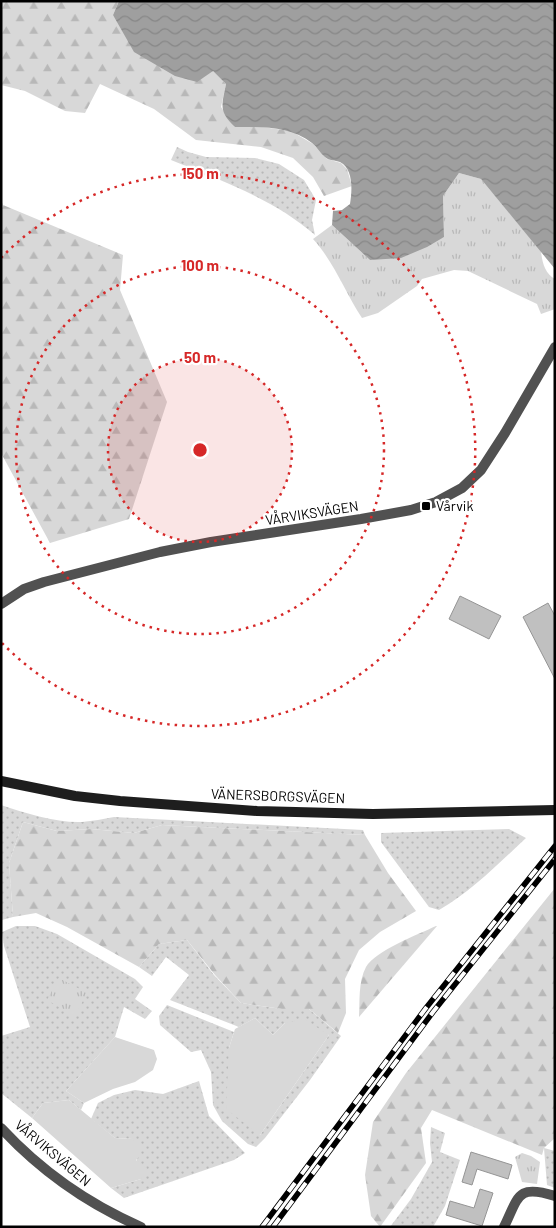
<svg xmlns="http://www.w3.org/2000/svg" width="556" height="1228" viewBox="0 0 556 1228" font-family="Barlow,sans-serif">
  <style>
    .grass { fill: url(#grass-dots) }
    .forest { fill: url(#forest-firs) }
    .park { fill: url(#park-tufts) }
    .pitch { fill: #d8d8d8 }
    .water { fill: url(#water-waves) }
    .building { fill: #c0c0c0; stroke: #959595 }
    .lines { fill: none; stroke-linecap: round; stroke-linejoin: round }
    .minor { stroke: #515151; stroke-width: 10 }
    .tertiary { stroke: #515151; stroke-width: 10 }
    .secondary { stroke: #1e1e1e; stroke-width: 10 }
    .rail-casing { stroke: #000; stroke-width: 5.5 }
    .rail { stroke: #fff; stroke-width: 4; stroke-dasharray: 11; stroke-linecap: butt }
    .ring { fill: none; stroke: #d62828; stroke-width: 2.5; stroke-dasharray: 2.5 5 }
    .poi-dot { fill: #000; stroke: #fff; stroke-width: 2 }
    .labels { text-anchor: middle; stroke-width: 4.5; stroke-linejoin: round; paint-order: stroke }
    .poi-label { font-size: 14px; fill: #000; stroke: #fff; text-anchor: start }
    .street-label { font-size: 14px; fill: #000; stroke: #fff }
    .centre { fill: #d62828; stroke: #fff; stroke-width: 2.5 }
    .ring-label { font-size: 15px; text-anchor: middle; font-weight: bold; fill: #d62828; stroke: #fff; stroke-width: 4.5; stroke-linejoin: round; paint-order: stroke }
  </style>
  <defs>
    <pattern id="grass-dots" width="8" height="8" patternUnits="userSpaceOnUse" patternTransform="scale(1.25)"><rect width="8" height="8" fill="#d8d8d8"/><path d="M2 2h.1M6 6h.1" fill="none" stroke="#b8b8b8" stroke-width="1.8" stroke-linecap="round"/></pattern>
    <pattern id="forest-firs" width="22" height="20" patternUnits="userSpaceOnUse" patternTransform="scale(1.25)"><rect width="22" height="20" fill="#d8d8d8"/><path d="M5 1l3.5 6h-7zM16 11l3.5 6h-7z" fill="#b8b8b8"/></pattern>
    <pattern id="park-tufts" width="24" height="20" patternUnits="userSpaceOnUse" patternTransform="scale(1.25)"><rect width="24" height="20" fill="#d8d8d8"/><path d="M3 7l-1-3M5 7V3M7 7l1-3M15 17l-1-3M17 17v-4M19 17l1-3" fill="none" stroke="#b8b8b8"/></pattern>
    <pattern id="water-waves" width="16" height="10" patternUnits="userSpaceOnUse" patternTransform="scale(1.25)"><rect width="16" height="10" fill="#9f9f9f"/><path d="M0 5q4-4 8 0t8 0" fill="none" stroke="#878787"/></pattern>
  </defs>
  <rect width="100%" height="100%" fill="#fff"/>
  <path class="grass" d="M177,147L188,152L206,157L255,158L279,164L304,180L316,200L312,220L315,235C274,199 220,180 171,160Z
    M1,805C25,813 57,823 82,822C93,821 103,819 114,817L363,830L365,835L162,825L134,833L91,829L57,831L23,822L9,863L13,917L2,920Z
    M509,829L526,838C498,864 472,891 439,910L429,907L381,842V833Z
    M16,926H35L57,934L135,979L143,987L135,999L152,1011L145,1019L124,1007L115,1037L66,1091L84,1103L81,1110L69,1100L43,1103L32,1118L1,1093V1036L30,1027L4,946L2,932Z
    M187,940L214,975L241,1003L282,1009H309L341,1036L310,1080L265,1138L256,1147L248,1144L222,1121L213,1105L211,1072L201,1050L191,1052L160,1025L159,1016L167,1005L234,1032L229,1048L260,1135L329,1035L285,1023L273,1035L255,1018L239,1027L170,1000L189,975L166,957L152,976L139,967L159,944Z
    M199,1081L209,1116L245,1153L234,1160L124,1198L111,1188L141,1179L132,1139L115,1138L91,1119L98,1103L114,1095L135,1090L163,1094Z
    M431,1127L445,1133L440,1152L460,1160L445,1206L433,1227H390L411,1199L432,1162L430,1143Z
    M544,1148L555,1151V1188L547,1185Z"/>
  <path class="forest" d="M1,1H119L113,15L213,71L226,84L221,107L235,127H262L291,131L313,144L327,159L341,163L347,169L352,186L324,196L313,177L293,158L261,147L196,140L154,109L100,84L85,113L65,111L25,91L1,85Z
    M1,200L3,205L123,255L120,290L167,402L129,519L50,543L1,453Z
    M23,822L57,831L91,829L134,833L162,825L365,835L388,873L416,911L380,932L359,950L345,979L346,1013L338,1033L309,1009H282L241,1003L215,975L187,940L159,944L139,967L67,927L36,913L13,917L9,863Z
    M555,888V1138L544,1148L542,1155L432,1110L421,1128L426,1163L380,1227L371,1216L365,1175L373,1122L406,1073Z
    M436,926H437L359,1017C360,1001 358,982 366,967C375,951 419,934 436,926Z"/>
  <path class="park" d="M459,173L481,179L541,251C542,262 545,274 555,279V309L541,314L537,304L468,271L454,270L422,279L417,286L378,313L362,318C345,292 334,262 313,239L332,225L370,260L444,237L443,196Z
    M59,978L87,993L75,1016L47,1000Z
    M522,1153L531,1156L540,1162L537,1184L522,1182L515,1157Z"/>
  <path class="pitch" d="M255,1018L273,1035L285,1023L304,1019L329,1035L260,1135L226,1109L229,1048L235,1029Z
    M115,1037L154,1050L157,1059L153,1070L135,1082L113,1089L84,1103L66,1091Z
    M69,1100L115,1138L132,1139L140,1144L141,1155L136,1160L147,1168L141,1179L111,1188L32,1118L43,1103Z"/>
  <path class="water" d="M119,1H555V269L481,179L459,173L443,196L444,237L427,247L401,258L370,260L332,225L333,211L342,210L350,204C352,192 354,169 340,162C335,160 329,161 325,157C320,153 317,147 312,143C290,126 262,127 235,127C218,111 222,105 226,84L213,71L197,82L175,76L134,52L113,15Z"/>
  <path class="building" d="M460,596L501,616L489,639L449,619Z
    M548,603L555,616V679L523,617Z
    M471,1152L512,1165L508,1179L477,1169L472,1185L462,1182Z
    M480,1189L493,1193L482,1226L446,1215L450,1201L474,1208Z"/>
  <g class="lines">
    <path class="minor" d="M504,1227C519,1196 517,1184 555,1196"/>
    <path class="tertiary" d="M1,604L24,589L44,582L160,552L211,542L361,519L411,510L436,502L462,488L481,470L505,433L555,347
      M1,1128C40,1170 88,1204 141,1227"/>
    <path class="secondary" d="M1,781L75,796L120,801L257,811L373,814L555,810"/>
    <defs>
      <path id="rail" d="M262,1227L426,1008L555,846
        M273,1227L433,1012L555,859"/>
    </defs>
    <use href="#rail" class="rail-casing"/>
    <use href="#rail" class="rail"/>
  </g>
  <circle cx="200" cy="450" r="92" fill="#d62828" fill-opacity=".12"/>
  <g class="ring">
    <circle cx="200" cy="450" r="92"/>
    <circle cx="200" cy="450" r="184"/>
    <path d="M1 258A276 276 0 1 1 1 642"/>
  </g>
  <rect class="poi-dot" x="421" y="501" width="10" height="10" rx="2.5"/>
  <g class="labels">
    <g class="poi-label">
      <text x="436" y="511">Vårvik</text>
    </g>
    <g class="street-label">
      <text transform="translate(312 513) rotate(-9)" y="5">VÅRVIKSVÄGEN</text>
      <text transform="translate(278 796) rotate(2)" y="5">VÄNERSBORGSVÄGEN</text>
      <text transform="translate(53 1153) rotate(40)" y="5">VÅRVIKSVÄGEN</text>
    </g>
  </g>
  <circle cx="200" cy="450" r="8" class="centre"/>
  <g class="ring-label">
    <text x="200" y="179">150 m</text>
    <text x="200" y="271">100 m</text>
    <text x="200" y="363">50 m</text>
  </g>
  <rect width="556" height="1228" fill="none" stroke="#000000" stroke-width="5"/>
</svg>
